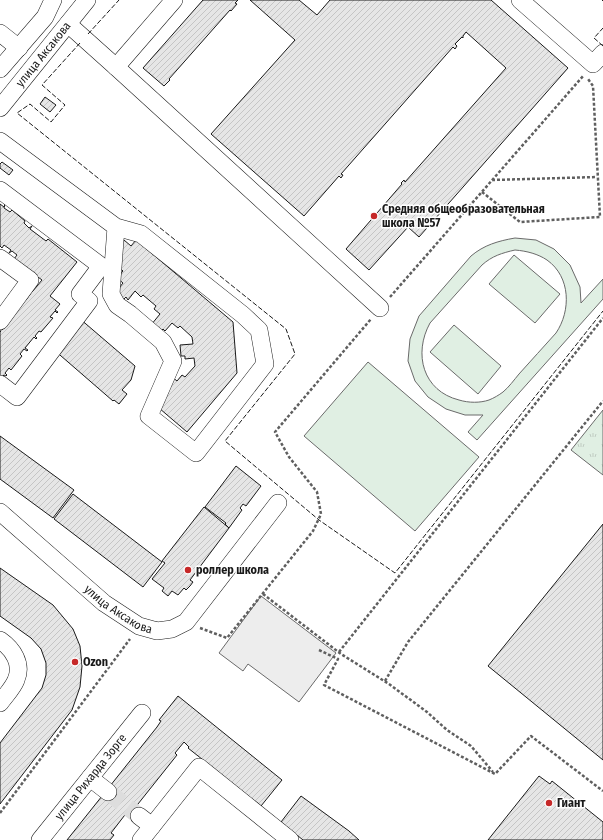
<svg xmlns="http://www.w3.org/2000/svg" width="603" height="840" viewBox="0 0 603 840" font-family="'Fira Sans Condensed',sans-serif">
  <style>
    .grass { fill: url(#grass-tufts); stroke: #6a6a6a }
    .pitch { fill: #e0efe3; stroke: #6a6a6a; fill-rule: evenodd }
    .parking { fill: #ededed; stroke: #6a6a6a }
    .building { fill: url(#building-hatch); stroke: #1a1a1a }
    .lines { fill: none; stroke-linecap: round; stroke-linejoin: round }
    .minor-tunnel { stroke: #ddd; stroke-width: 17; stroke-dasharray: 17 8; stroke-linecap: butt }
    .minor-casing { stroke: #1a1a1a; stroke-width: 18 }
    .path { stroke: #5f5f5f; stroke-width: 2.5; stroke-dasharray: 3 2; stroke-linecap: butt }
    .minor { stroke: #fff; stroke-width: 17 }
    .fence { stroke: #1a1a1a; stroke-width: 1; stroke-dasharray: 5 2; stroke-linecap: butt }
    .poi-dot { fill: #c62828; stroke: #fff; stroke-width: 1.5 }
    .labels { text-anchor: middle; stroke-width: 3; stroke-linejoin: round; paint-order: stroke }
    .street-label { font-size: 12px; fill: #1a1a1a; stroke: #fff }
    .poi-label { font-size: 12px; font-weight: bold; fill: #1a1a1a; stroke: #fff; text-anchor: start }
  </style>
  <defs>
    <pattern id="grass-tufts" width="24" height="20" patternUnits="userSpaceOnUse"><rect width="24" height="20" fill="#e0efe3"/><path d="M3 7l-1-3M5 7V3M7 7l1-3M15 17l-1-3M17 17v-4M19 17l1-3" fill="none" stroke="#c0ccc2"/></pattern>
    <pattern id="building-hatch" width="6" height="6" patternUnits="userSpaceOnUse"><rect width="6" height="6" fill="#e6e6e6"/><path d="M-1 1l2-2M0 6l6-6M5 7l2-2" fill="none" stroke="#c5c5c5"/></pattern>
  </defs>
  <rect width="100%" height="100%" fill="#fff"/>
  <path class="grass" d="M603,410V475L571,450Z"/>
  <path class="pitch" d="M515,238L536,240L554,249L570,265L580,287L581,303L603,279V299L477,440L468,432L483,415H465L446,409L428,397L415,381L408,361L410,339L419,316L471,256C484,245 498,241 515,238ZM515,250C527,251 538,254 547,260C571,277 571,311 556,333C544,347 531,360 519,374C514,380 509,387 503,392C499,395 494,398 489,400C480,403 469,403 459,400C423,391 413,354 430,323L482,265C492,256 502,253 515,250Z
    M514,255L560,294L535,323L489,284Z
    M454,325L501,366L478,394L430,352Z
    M368,362L479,457L415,531L304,436Z"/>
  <path class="parking" d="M261,596L336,653L299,702L248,664L243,671L219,653Z"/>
  <path class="building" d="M203,0H238L235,3L237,4L231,11L230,10L169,79L170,80L164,86L143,68Z
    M250,0H299L317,15L330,0H491L568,68L419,237L408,227L369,270L346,249L402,184L401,183L404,180L405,182L506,68L466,32L463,36V38L462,37L455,44L457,46L455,49L453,47L341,174L343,175L341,178L339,176L304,216L211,134L295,40Z
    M45,97L56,105L50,112L40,104Z
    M2,162L13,170L9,175L0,168V164Z
    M0,204L4,207L5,204L4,208L10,212L12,210L25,221L24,223L29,228L32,226L30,229L46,241L48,239L77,262L50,296L60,304L55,310L58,312L57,313L55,311L50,317L53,318L41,332L39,331L35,336L37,338L36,339L34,337L25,348L28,350L27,351L24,349L20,354L22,356L11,370L9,368L5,373L7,375L6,376L4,375L0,379V332L1,331L0,328L2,330L11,319L24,298L26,300L31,293L29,291L30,290L32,292L42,280L14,259L17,255L12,251L9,253L11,250L4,245L2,248L0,246Z
    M124,240L131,246L136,240L233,322L237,373L187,432L159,408L165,401L163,399L168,393L160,386L166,372L177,381L182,375L185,377L195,366L194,358L185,359V356H181L180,345L193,344L192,337L180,326L178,328L172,323L165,331L163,329L160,332L151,325L160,314L154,309L156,306L143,295L141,297L135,291L128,300L126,297L123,300L115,293L123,283L117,278L123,271L116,264L114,252Z
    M79,318L135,366L131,380L122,390L127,394L119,404L114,400L113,401L53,349Z
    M0,436L74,490L53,518L0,479Z
    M236,466L261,486L246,506L243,504L240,508L242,510L229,528L225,524L226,523L205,507Z
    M73,494L162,562L143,587L54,519Z
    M204,507L229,528L190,580L193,582L190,586L186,590L184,588L178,595L172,591L168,596L162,591L164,588L152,579L165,563L162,561Z
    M603,524V760L488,666Z
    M0,568L53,605L73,629L80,646L82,666L80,687L72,710L0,804V743L42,688L46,675V663L41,649L31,638L0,616Z
    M178,696L282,780L261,806L188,748L189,747L184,742L175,753L177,755L134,809L131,807L111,833L114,835L110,840H67L157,727L161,721L159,720Z
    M539,776L550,784L552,781L603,822V840H488Z
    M301,796L349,831L359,840H303L281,822Z"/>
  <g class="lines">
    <path class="minor-tunnel" d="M108,792L139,816"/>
    <defs>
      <g id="minor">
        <path d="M520,0L593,64L603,53"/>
        <path d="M68,24L116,67L380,308"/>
        <path d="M0,33L19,48"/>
        <path d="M116,67L174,0"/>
        <path d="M0,69L45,17L53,0"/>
        <path id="s1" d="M0,108L87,0"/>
        <path d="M0,141L116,227L141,234L243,315L259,330L265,364L196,453L149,416L173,361L163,342L130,314L117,305L111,294L116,227"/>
        <path d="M0,190L101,266L80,294L89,301L17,397L0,384"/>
        <path d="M0,258L30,280L0,321"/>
        <path id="s2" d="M0,512L104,603L139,626L157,631L172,629L186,622L278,503"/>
        <path d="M0,640C13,649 23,664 16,680C13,688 5,696 0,703"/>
        <path d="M90,778L108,792"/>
        <path d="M139,816L152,826"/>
        <path id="s3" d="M40,840L142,713"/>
        <path d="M141,840L199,767L290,840"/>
      </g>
    </defs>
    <use href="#minor" class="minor-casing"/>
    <path class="path" d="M492,180L597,177
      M482,192L520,222L600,217L593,86L588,79
      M390,297L584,75
      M263,594L341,654L389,684L427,712L447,730L471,746L493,772
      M200,628L227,638L313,531L321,514L317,492L289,457L275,432L371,319
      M319,650L338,659L324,685L495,774L531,736L603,791
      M339,652L603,318
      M385,681L408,642L603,401
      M0,813L130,639"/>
    <use href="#minor" class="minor"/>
    <path class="fence" d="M602,0L603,1
      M88,34L119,0
      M80,43L42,85L65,105L51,122L30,104L17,113L286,329L295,354L225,441L319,520L395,573L603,311
      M603,46L594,38L603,28"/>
  </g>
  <g class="poi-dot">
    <circle cx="374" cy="216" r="4"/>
    <circle cx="188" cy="570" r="4"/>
    <circle cx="75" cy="662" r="4"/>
    <circle cx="549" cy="803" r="4"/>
  </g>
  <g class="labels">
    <g class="street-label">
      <text dy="4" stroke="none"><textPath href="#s1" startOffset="69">улица Аксакова</textPath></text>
      <text dy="4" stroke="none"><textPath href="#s2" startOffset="154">улица Аксакова</textPath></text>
      <text dy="4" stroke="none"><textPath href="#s3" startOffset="81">улица Рихарда Зорге</textPath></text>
    </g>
    <g class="poi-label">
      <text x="382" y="213">Средняя общеобразовательная<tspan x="382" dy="14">школа №57</tspan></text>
      <text x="196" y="574">роллер школа</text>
      <text x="83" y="666">Ozon</text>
      <text x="557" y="807">Гиант</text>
    </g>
  </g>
</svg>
